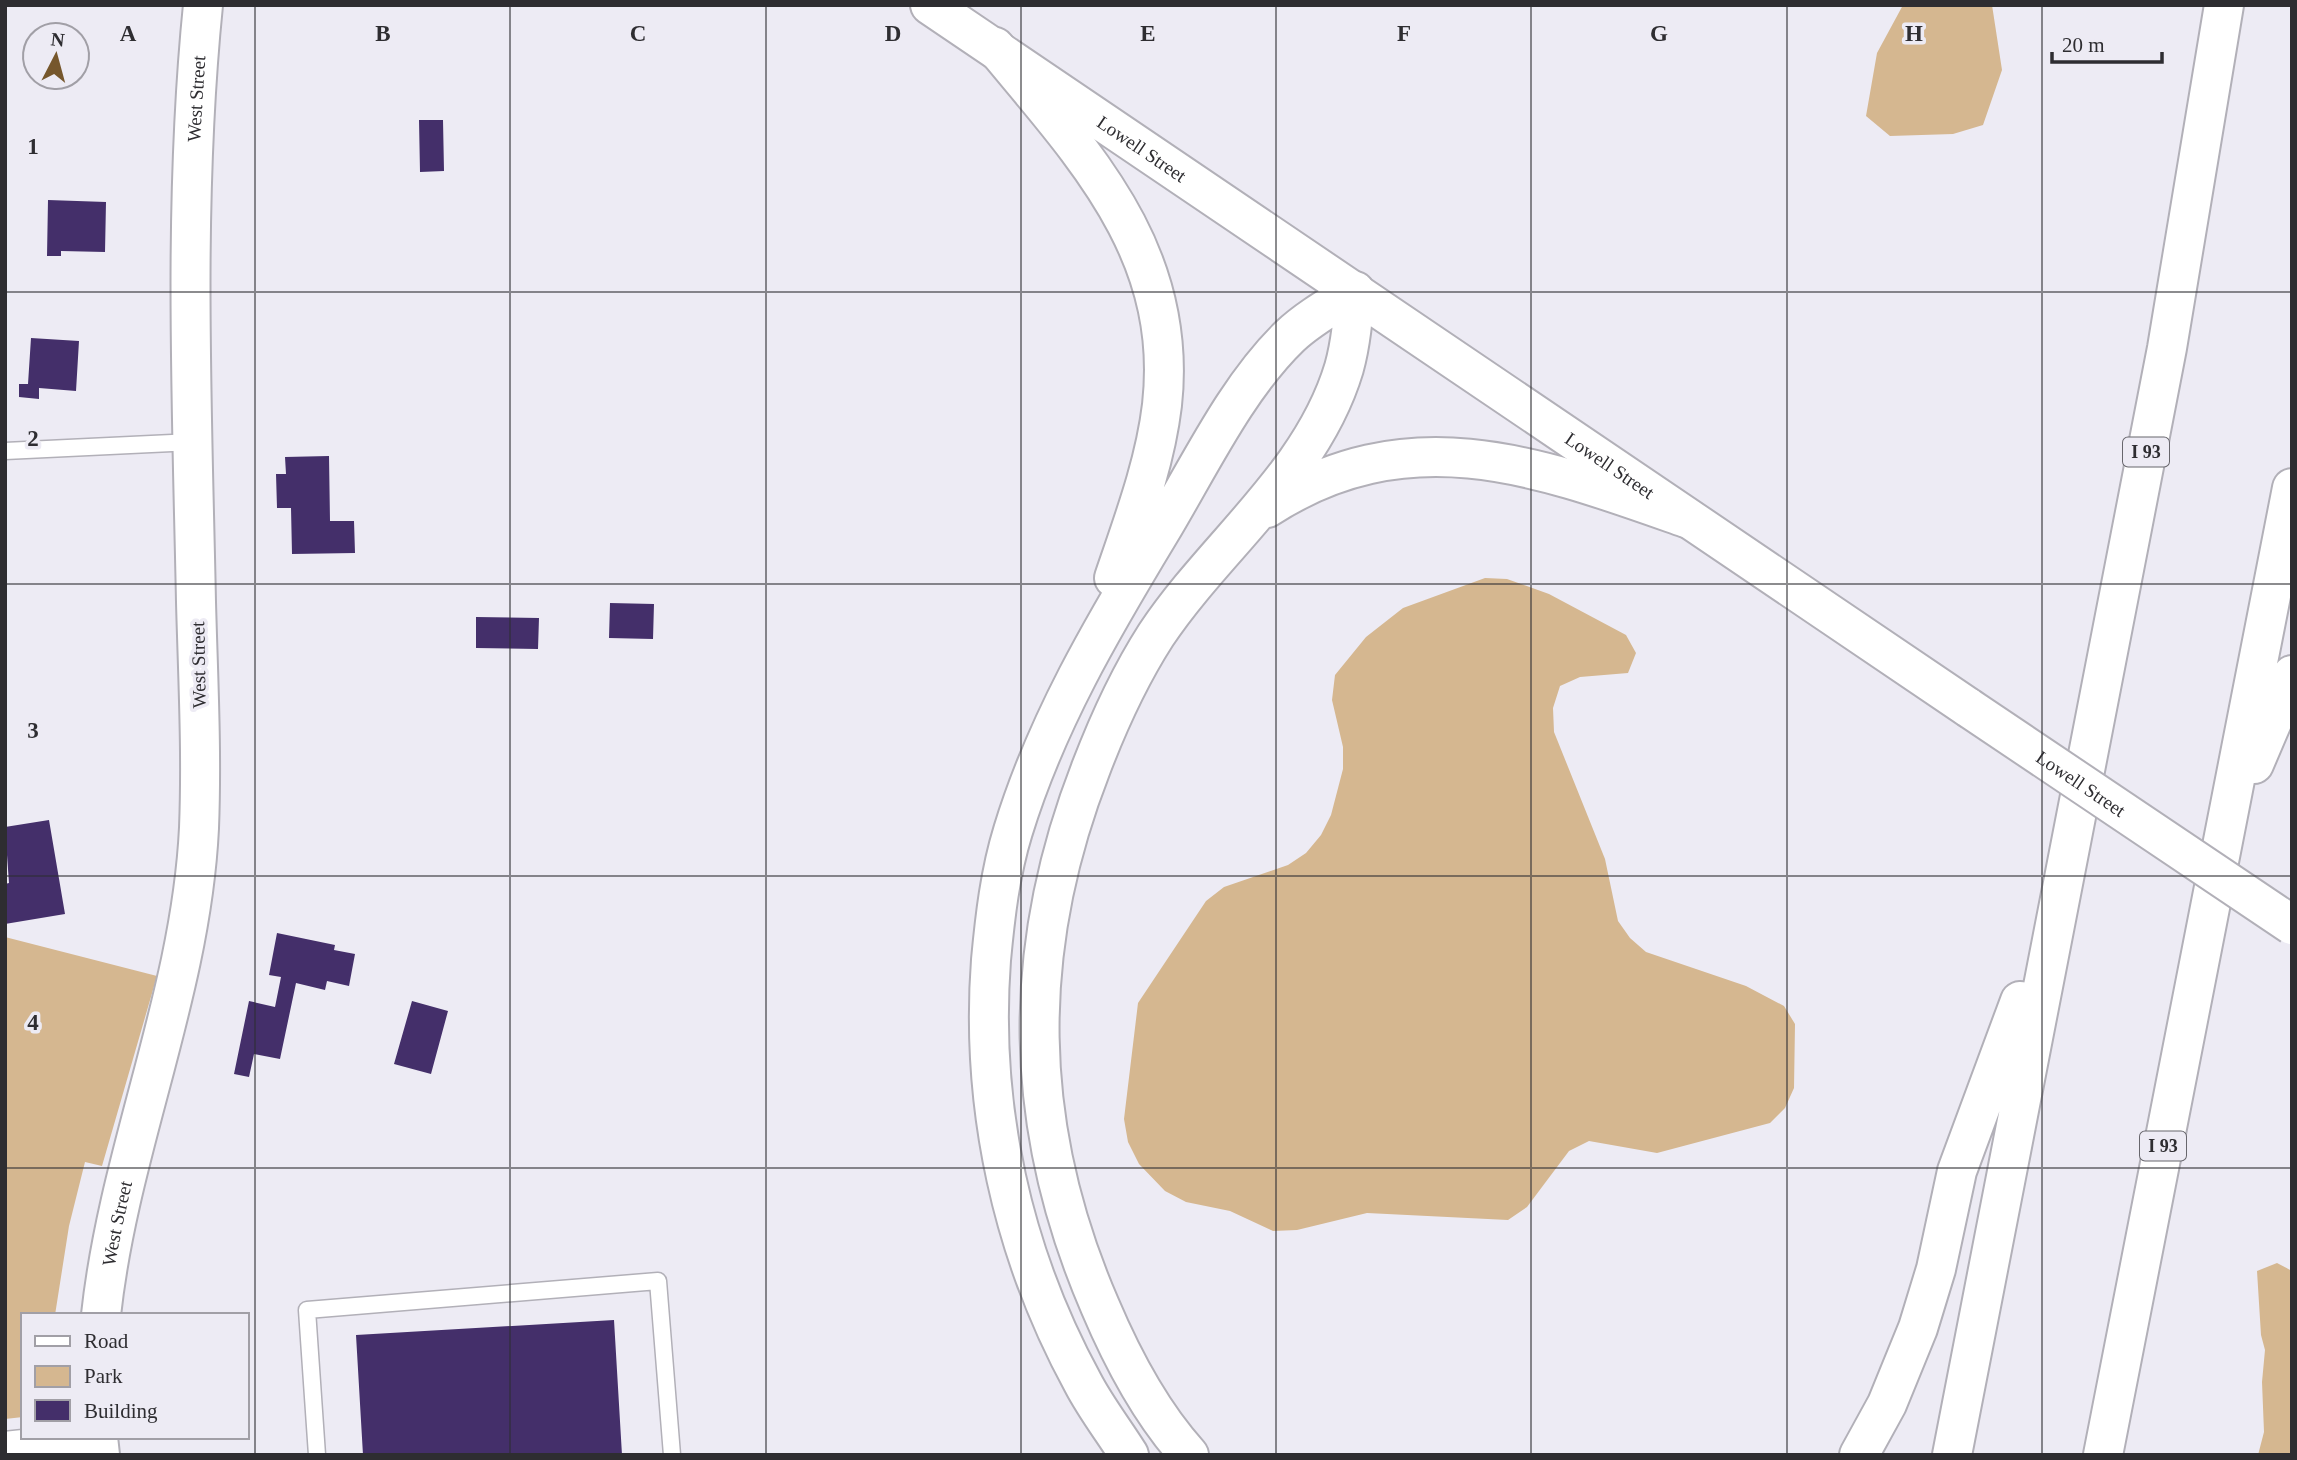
<svg xmlns="http://www.w3.org/2000/svg" width="2297" height="1460" viewBox="0 0 2297 1460" font-family="'Times New Roman',serif">
  <style>
    .green { fill: #d5b790 }
    .building { fill: #442f6a }
    .lines { fill: none; stroke-linecap: round; stroke-linejoin: round }
    .service-casing { stroke: #b2b0b8; stroke-width: 19 }
    .minor-casing { stroke: #b2b0b8; stroke-width: 35 }
    .secondary-casing { stroke: #b2b0b8; stroke-width: 42 }
    .motorway-casing { stroke: #b2b0b8; stroke-width: 42 }
    .service { stroke: #fff; stroke-width: 16 }
    .minor { stroke: #fff; stroke-width: 32 }
    .secondary { stroke: #fff; stroke-width: 38 }
    .motorway { stroke: #fff; stroke-width: 38 }
    .secondary-bridge-casing { stroke: #b2b0b8; stroke-width: 42; stroke-linecap: butt }
    .secondary-bridge { stroke: #fff; stroke-width: 38 }
    .grid { fill: none; stroke: #2e2d31; stroke-width: 2; stroke-opacity: 0.55 }
    .labels { text-anchor: middle; stroke-width: 7; stroke-linejoin: round; paint-order: stroke }
    .shield { fill: #edebf4; stroke: #67666c; stroke-width: 2 }
    .shield-label { font-size: 18px; font-weight: bold; fill: #2e2d31 }
    .street-label { font-size: 19px; fill: #2e2d31; stroke: #edebf4 }
    .grid-label { font-size: 23px; text-anchor: middle; font-weight: bold; fill: #2e2d31; stroke: #edebf4; stroke-width: 7; stroke-linejoin: round; paint-order: stroke }
  </style>
  <rect width="100%" height="100%" fill="#edebf4"/>
  <path class="green" d="M1903,5H1992L2002,70L1983,125L1953,134L1890,136L1866,116L1877,53Z
    M1485,578L1507,579L1549,594L1626,635L1636,653L1628,673L1580,677L1560,686L1553,708L1554,732L1605,859L1618,921L1630,938L1646,952L1746,986L1784,1006L1795,1024L1794,1088L1785,1108L1770,1123L1657,1153L1589,1141L1569,1151L1527,1207L1508,1220L1367,1213L1297,1230L1273,1231L1230,1211L1186,1202L1165,1191L1139,1164L1128,1142L1124,1119L1138,1003L1206,901L1224,887L1288,865L1306,853L1321,835L1331,815L1343,769V747L1332,700L1335,675L1366,637L1403,608Z
    M5,937L157,976L102,1166L85,1162L69,1226L55,1315H23V1417L5,1419Z
    M2277,1263L2292,1271V1455H2258L2264,1432L2262,1382L2265,1350L2261,1335L2257,1271Z"/>
  <path class="building" d="M419,120H443L444,171L420,172Z
    M48,200L106,202L105,252L61,251V256H47Z
    M31,338L79,341L76,391L39,388V399L19,397V384H28Z
    M329,456L330,521H354L355,553L292,554L291,508H277L276,474H286L285,457Z
    M610,603L654,604L653,639L609,638Z
    M476,617L539,618L538,649L476,648Z
    M49,820L65,914L5,924V884L9,883L5,827Z
    M277,933L335,945L334,950L355,954L349,986L327,981L325,990L296,983L280,1059L254,1054L249,1077L234,1074L249,1001L275,1007L281,977L269,975Z
    M412,1001L448,1011L431,1074L394,1064Z
    M614,1320L622,1455H363L356,1335Z"/>
  <g class="lines">
    <defs>
      <path id="service" d="M5,451L193,442
        M317,1455L307,1310L658,1281L672,1455"/>
      <path id="minor" d="M5,1448L98,1438"/>
      <g id="secondary">
        <path id="s1" d="M930,5L1969,708"/>
        <path id="s2" d="M101,1315C119,1149 191,995 199,828C202,752 198,677 196,602C192,404 183,203 203,5"/>
        <path d="M98,1437L100,1455"/>
      </g>
      <path id="motorway" d="M995,47C1084,155 1179,252 1162,405C1155,464 1133,522 1114,578
        M1267,508C1410,416 1541,467 1686,518
        M2254,764L2292,675
        M1129,1455C1114,1431 1096,1408 1083,1383C1012,1253 980,1107 991,960C995,917 1000,873 1013,831C1046,723 1102,628 1160,532C1198,469 1236,388 1290,336C1309,318 1333,305 1355,291
        M1189,1455C1151,1413 1122,1358 1100,1306C1022,1126 1020,950 1091,768C1109,721 1129,677 1156,635C1216,545 1312,475 1344,368C1351,343 1353,317 1355,291
        M1859,1455L1887,1404L1918,1328L1936,1269L1957,1171L2020,1001
        M1952,1455L2167,348L2224,5
        M2103,1455L2292,488"/>
    </defs>
    <use href="#service" class="service-casing"/>
    <use href="#minor" class="minor-casing"/>
    <use href="#secondary" class="secondary-casing"/>
    <use href="#motorway" class="motorway-casing"/>
    <use href="#service" class="service"/>
    <use href="#minor" class="minor"/>
    <use href="#secondary" class="secondary"/>
    <use href="#motorway" class="motorway"/>
    <defs>
      <g id="secondary-bridge">
        <path id="s3" d="M1969,708L2292,925"/>
      </g>
    </defs>
    <use href="#secondary-bridge" class="secondary-bridge-casing"/>
    <use href="#secondary-bridge" class="secondary-bridge"/>
  </g>
  <path class="grid" d="M255,5V1455M510,5V1455M766,5V1455M1021,5V1455M1276,5V1455M1531,5V1455M1787,5V1455M2042,5V1455M5,292H2292M5,584H2292M5,876H2292M5,1168H2292"/>
  <g class="labels">
    <g class="shield">
      <rect x="2123" y="437.5" width="46" height="29" rx="5"/>
      <rect x="2140" y="1131.5" width="46" height="29" rx="5"/>
    </g>
    <g class="shield-label">
      <text x="2146" y="458">I 93</text>
      <text x="2163" y="1152">I 93</text>
    </g>
    <g class="street-label">
      <text dy="7" stroke="none"><textPath href="#s2" startOffset="1227">West Street</textPath></text>
      <text dy="7" stroke="none"><textPath href="#s1" startOffset="256">Lowell Street</textPath></text>
      <text dy="7" stroke="none"><textPath href="#s1" startOffset="821">Lowell Street</textPath></text>
      <text transform="translate(198 665) rotate(-91)" y="7">West Street</text>
      <text dy="7" stroke="none"><textPath href="#s3" startOffset="135">Lowell Street</textPath></text>
      <text dy="7" stroke="none"><textPath href="#s2" startOffset="93">West Street</textPath></text>
    </g>
  </g>
  <g class="grid-label">
    <text x="128" y="41">A</text>
    <text x="383" y="41">B</text>
    <text x="638" y="41">C</text>
    <text x="893" y="41">D</text>
    <text x="1148" y="41">E</text>
    <text x="1404" y="41">F</text>
    <text x="1659" y="41">G</text>
    <text x="1914" y="41">H</text>
    <text x="33" y="154">1</text>
    <text x="33" y="446">2</text>
    <text x="33" y="738">3</text>
    <text x="33" y="1030">4</text>
  </g>
  <rect width="2297" height="1460" fill="none" stroke="#2e2d31" stroke-width="14"/>
  <rect x="21" y="1313" width="228" height="126" fill="#edebf4" stroke="#a19fa6" stroke-width="2"/>
  <rect x="35" y="1336" width="35" height="10" fill="#ffffff" stroke="#a19fa6" stroke-width="2"/>
  <text x="84" y="1348" font-size="21" fill="#2e2d31">Road</text>
  <rect x="35" y="1366" width="35" height="21" fill="#d5b790" stroke="#a19fa6" stroke-width="2"/>
  <text x="84" y="1383" font-size="21" fill="#2e2d31">Park</text>
  <rect x="35" y="1400" width="35" height="21" fill="#442f6a" stroke="#a19fa6" stroke-width="2"/>
  <text x="84" y="1418" font-size="21" fill="#2e2d31">Building</text>
  <g transform="translate(56 56) rotate(6)"><circle r="33" fill="#edebf4" stroke="#a19fa6" stroke-width="2"/>
  <path d="M0-5L12 26L0 18L-12 26Z" fill="#76572c"/>
  <text y="-10" font-size="19" font-weight="bold" text-anchor="middle" fill="#2e2d31">N</text>
  </g>
  <path d="M2052 52v10h110v-10" fill="none" stroke="#2e2d31" stroke-width="3.5"/>
  <text x="2062" y="52" font-size="21" fill="#2e2d31" stroke="#edebf4" stroke-width="5" paint-order="stroke">20 m</text>
</svg>
